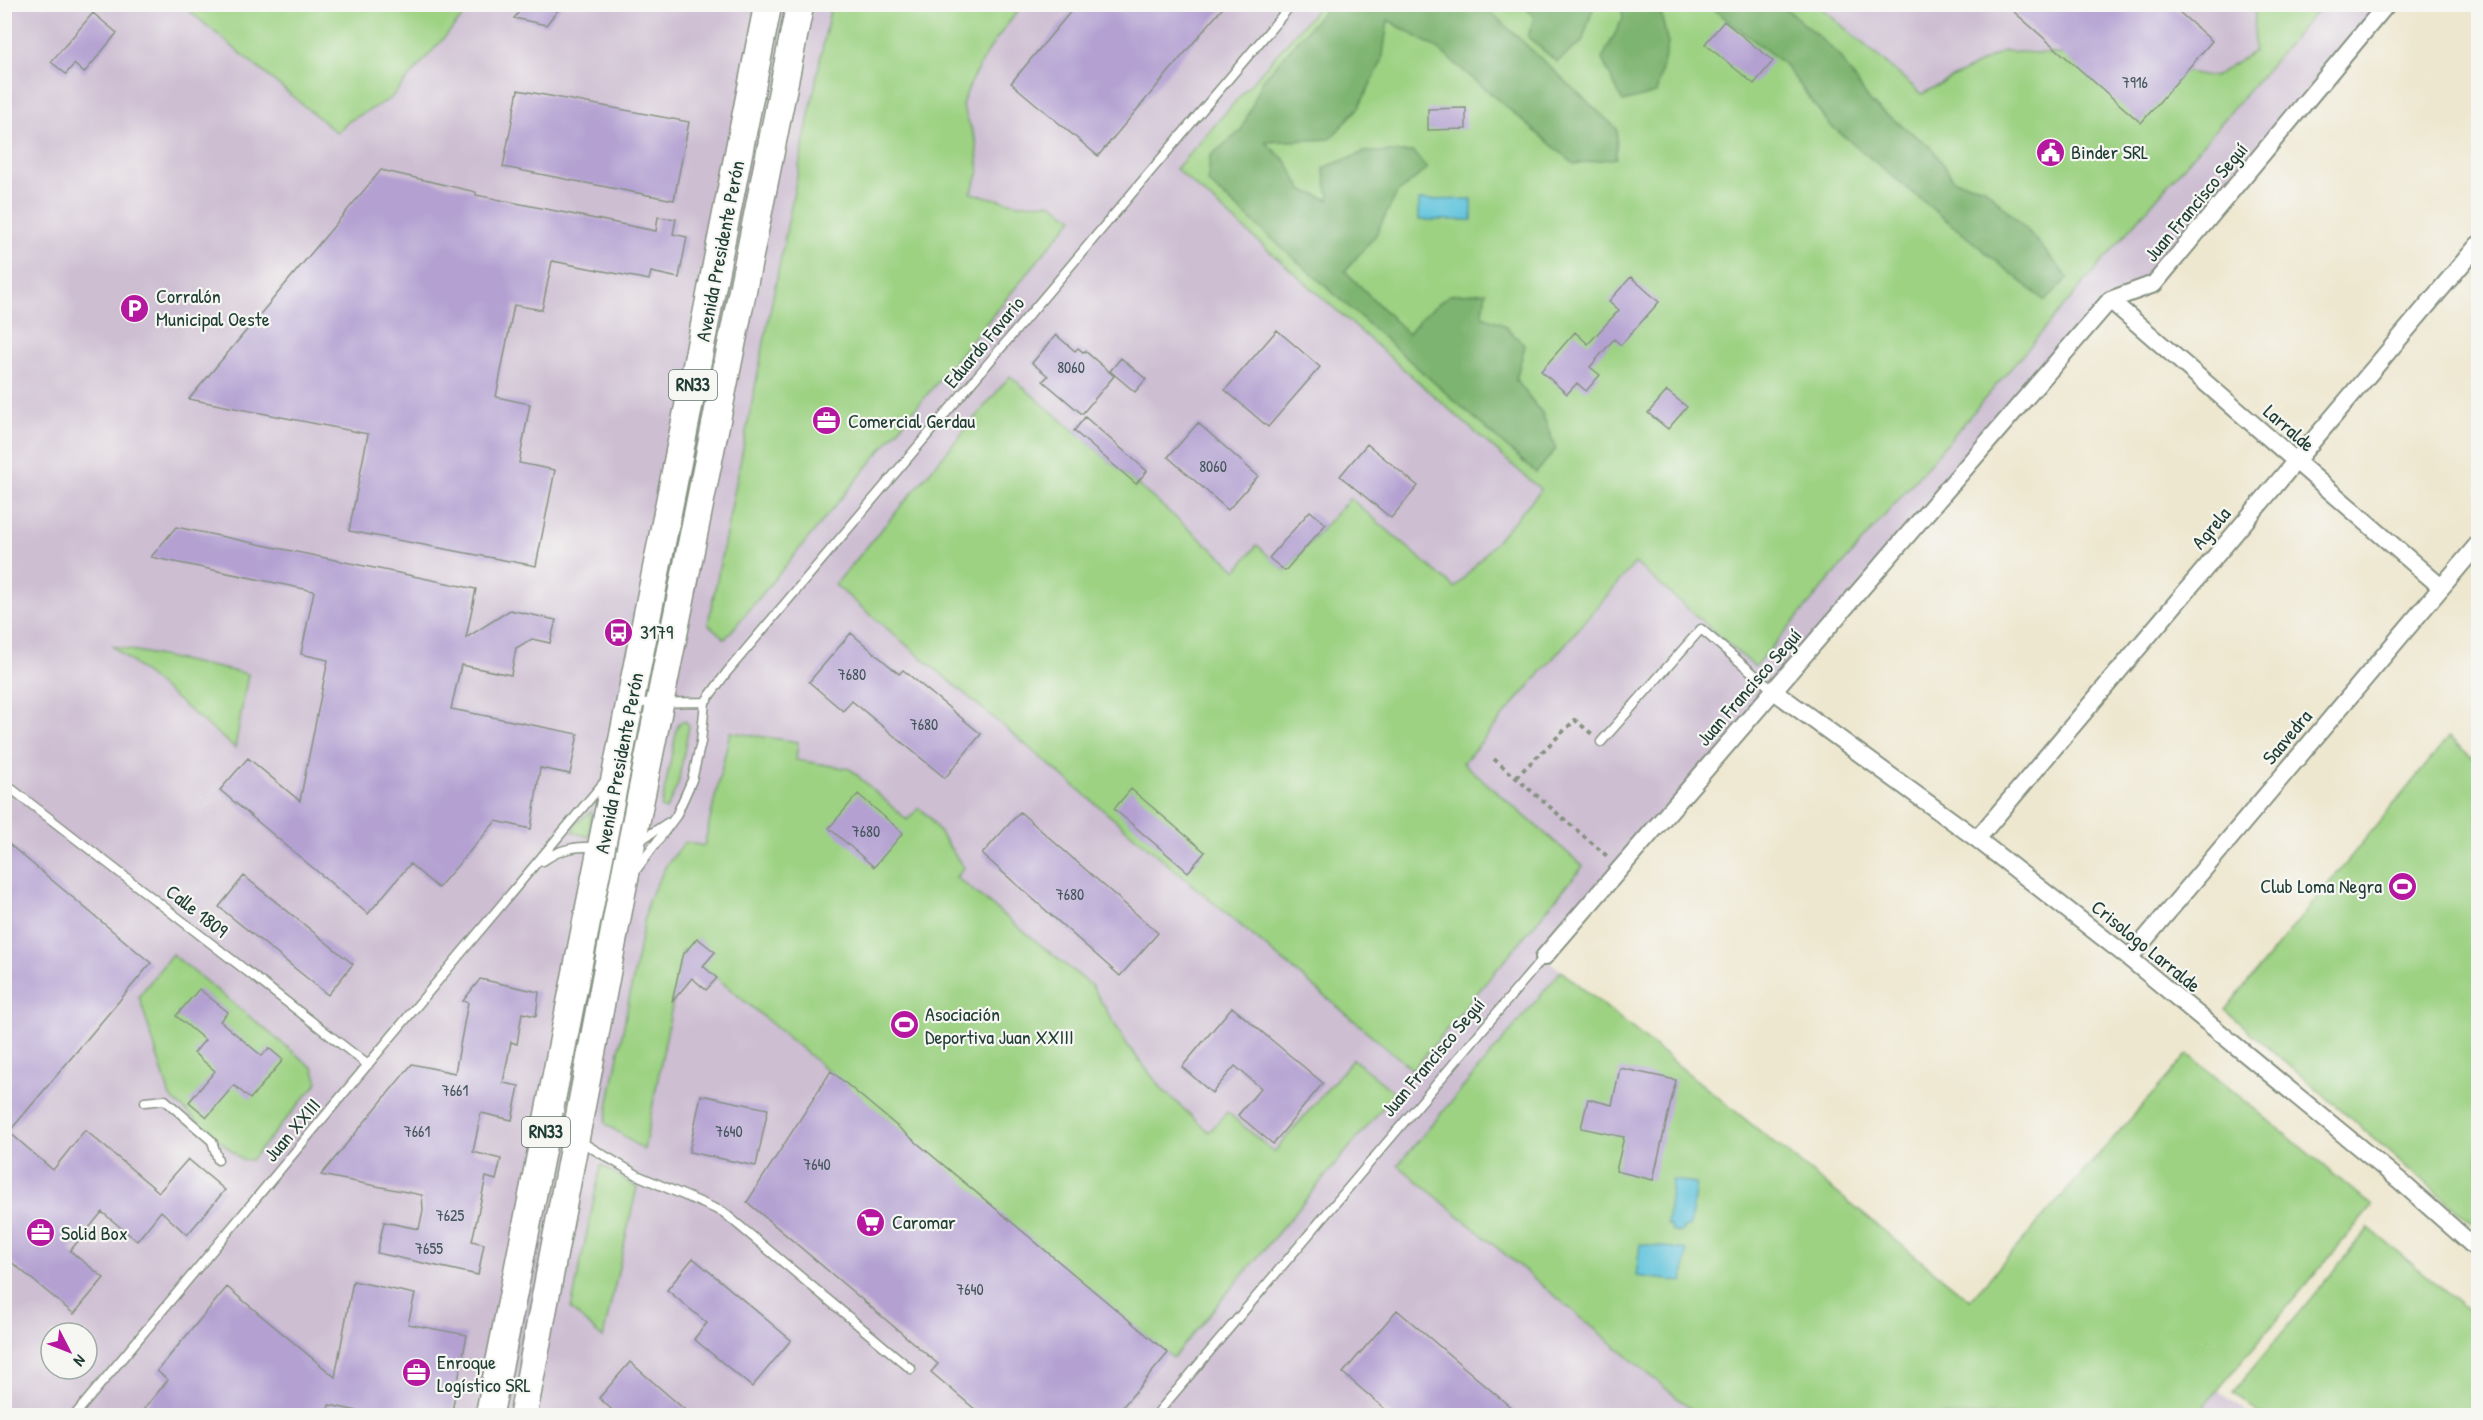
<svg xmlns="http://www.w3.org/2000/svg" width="2483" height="1420" viewBox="0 0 2483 1420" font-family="'Patrick Hand',sans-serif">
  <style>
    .industrial { fill: #cdbed2; fill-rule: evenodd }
    .green { fill: #9dd283; stroke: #5e885c; stroke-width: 1.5 }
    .forest { fill: #7eb471; stroke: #4e7852; stroke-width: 1.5 }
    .water { fill: #5ec3dc; stroke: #3e8088; stroke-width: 1.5 }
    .building { fill: #b4a1d2 }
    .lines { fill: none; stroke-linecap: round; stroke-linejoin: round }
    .service-casing { stroke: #869282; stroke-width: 11 }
    .minor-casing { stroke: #869282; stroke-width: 20 }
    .primary-casing { stroke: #869282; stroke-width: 30 }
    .path { stroke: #869282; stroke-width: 4; stroke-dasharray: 4.5 4.5; stroke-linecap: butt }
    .service { stroke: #fff; stroke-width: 8 }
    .minor { stroke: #fff; stroke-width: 16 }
    .primary { stroke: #fff; stroke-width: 27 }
    .labels { text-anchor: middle; stroke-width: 4.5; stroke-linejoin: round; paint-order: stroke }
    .number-label { font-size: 16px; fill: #44565c }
    .shield { fill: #f6f6f2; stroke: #60746d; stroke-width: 1.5 }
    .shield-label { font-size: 18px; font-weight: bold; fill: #1f3d34 }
    .poi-label { font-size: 20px; fill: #1f3d34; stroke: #f6f6f2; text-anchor: start }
    .street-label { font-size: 20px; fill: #1f3d34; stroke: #f6f6f2 }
  </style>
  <rect width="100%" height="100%" fill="#f6f6f2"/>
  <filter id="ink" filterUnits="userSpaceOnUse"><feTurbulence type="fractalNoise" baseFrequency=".0167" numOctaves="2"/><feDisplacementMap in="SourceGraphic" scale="12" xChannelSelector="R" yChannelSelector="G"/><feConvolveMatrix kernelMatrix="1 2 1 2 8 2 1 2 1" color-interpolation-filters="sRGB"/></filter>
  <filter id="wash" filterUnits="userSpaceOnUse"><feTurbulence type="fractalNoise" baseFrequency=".008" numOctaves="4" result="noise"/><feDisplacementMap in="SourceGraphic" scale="24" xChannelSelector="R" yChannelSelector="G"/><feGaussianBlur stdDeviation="1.35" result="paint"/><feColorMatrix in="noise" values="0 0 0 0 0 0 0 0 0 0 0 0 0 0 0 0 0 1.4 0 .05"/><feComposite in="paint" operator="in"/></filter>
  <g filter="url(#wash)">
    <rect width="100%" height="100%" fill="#eee7cf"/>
    <path class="industrial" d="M5,5H2387L2154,284L2110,300L1544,957L1970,1301L1875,1415L5,1416ZM51,1333H87V1369H51Z
      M2218,1390L2249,1415L2197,1416Z"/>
    <path class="green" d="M182,5H473L390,99L349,121L337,133Z
      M831,5H1023C996,38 976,64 962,105L976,141L979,172L971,193L1018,204L1051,203L1073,218L725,639L708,624Z
      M1320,5H1818L1922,94L2003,51L2106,57L2214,77L2254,51L2255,5H2322L1755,667L1635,563L1463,763L1583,866L1413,1070L835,585L1010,376L1237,570L1257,545L1285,571L1350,498L1455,588L1541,490L1176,169Z
      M112,646L248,674L235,748Z
      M685,721L689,726L678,784L666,810L661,808L677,728L680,722Z
      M730,732L798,742L796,760L850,769L907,820L919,808L929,817L964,868L956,877L1092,986L1128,1046L1163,1090L1209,1132L1227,1112L1274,1152L1353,1059L1395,1093L1173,1358L683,950L644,1150L605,1123L648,901L666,866L685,842L704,846Z
      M2449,737L2478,763V1228L2225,1010Z
      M592,811L589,837L573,832L576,823Z
      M172,954L313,1068L318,1082L251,1160H242L170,1097L139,996Z
      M1561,971L1970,1300L2188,1054L2372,1206L2197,1415L1699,1416L1398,1165Z
      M601,1165L637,1187L603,1338L571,1309Z
      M2369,1228L2478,1319V1415H2261L2233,1392Z"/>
    <path class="forest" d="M1329,5H1483L1617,129L1616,158L1574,164L1438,49L1388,20L1382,61L1359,107L1330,139L1265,142L1286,161L1302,190L1330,200L1323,168L1365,152H1414L1427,169L1397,193L1375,236L1345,271L1408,334L1422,317L1449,295L1486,292L1482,316L1501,323L1525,345L1516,380L1542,413L1556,449L1536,473L1208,182L1210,156L1241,131L1263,80Z
      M1523,5H1594L1582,42L1557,62L1528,37L1534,17Z
      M1621,5H1659L1668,44L1656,93L1623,102L1602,59L1623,18Z
      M1708,5H1782L1837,53L1871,103L1931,147L1954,180L1985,188L2029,232L2068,278L2045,301L1829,124L1784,64Z"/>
    <path class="water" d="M1472,199V220H1419V200Z
      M1672,1180L1696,1183L1690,1227H1685L1679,1233L1672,1231L1670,1225H1667Z
      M1640,1244L1687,1250L1683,1282L1636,1276Z"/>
    <g id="blocks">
      <path class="building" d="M526,4H563L546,25L514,18Z
        M1077,4H1226L1098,156L1011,83Z
        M2005,4H2170L2212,41L2141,123Z
        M93,13L117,33L84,73L74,64L66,74L51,62Z
        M1724,21L1773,61L1754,84L1705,44Z
        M518,90L689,122L674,200L503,167Z
        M1466,108V129L1428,130V109Z
        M381,170L476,192V195L656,231L658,217L676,219L673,234L687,237L679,278L651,272L649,280L552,261L542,310L514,305L496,397L530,404L519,463L555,470L536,566L349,531L368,434L189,399Z
        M1631,277L1659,302L1621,345L1614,339L1590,367L1600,375L1586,391L1577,383L1567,394L1541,371L1575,332L1588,344L1619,310L1609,301Z
        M1277,330L1320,367L1268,427L1225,390Z
        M1056,335L1075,351L1078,348L1083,352L1085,351L1114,376L1082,414L1043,381L1048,376L1032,363Z
        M1121,358L1146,379L1135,392L1110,371Z
        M1667,391L1687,407L1668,429L1648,413Z
        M1085,417L1147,471L1136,484L1074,431Z
        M1198,423L1258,476L1228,510L1168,457Z
        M1367,444L1418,486L1391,518L1340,476Z
        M1310,511L1326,524L1285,571L1269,558Z
        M176,527L476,589L466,638L510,610L556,620L550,643L532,639L516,648L511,675L461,665L451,709L578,734L570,774L540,768L531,829L496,821L438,888L410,864L368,914L220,790L248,758L300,801L328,660L301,654L314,591L151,557Z
        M851,633L899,674L903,670L981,734L945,778L852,701L843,711L809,682Z
        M1131,789L1205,852L1188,872L1114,809Z
        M858,794L903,833L874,867L829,828Z
        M1020,812L1158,933L1120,976L982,854Z
        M4,840L151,963L9,1132L53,1170L85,1130L159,1192L188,1159L225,1190L187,1235L161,1211L137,1241L102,1212L70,1251L104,1278L74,1314L4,1256Z
        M244,876L353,964L328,995L219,907Z
        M697,938L715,952L703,966L717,978L706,990L692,978L672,1002L682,956Z
        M480,979L539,992L536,1016L522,1013L517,1044L511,1042L503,1083L519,1086L512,1120L481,1113L473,1152L501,1159L496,1180L486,1177L472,1241L484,1244L478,1275L377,1253L384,1222L419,1229L423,1210L422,1195L321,1175L412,1064L455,1073L468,1002L463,1001Z
        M199,989L228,1012L220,1021L262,1056L269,1048L283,1060L250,1099L234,1085L207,1117L189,1102L215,1071L194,1053L205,1040L176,1016Z
        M1232,1007L1323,1083L1273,1144L1238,1115L1261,1088L1235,1066L1212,1093L1182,1067Z
        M1620,1068L1676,1080L1653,1180L1616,1171L1624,1137L1581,1128L1588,1099L1612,1105Z
        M831,1071L1168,1353L1115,1416H983L931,1372L938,1364L747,1202Z
        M701,1095L768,1109L756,1166L689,1152Z
        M693,1258L791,1340L752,1387L694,1339L707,1323L667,1290Z
        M353,1281L415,1294L408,1324L467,1335L451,1416H381L329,1405L327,1416H138L168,1380L157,1371L227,1287L335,1377Z
        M1397,1310L1521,1416H1393L1343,1373Z
        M630,1362L692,1416H619L599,1398Z"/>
    </g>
  </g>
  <g filter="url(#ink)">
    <use href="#blocks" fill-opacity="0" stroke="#869282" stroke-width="1.5"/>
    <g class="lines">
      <defs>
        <path id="service" d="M633,703L705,702
          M1601,742L1701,629L1774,691
          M4,783L368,1065
          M638,842L667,823
          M543,861C561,848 577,846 599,847
          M636,870L676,816L692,780L701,742L705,702L727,672L1292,4
          M145,1102L165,1100L212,1141L218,1160
          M578,1140L639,1176L723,1212L911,1369
          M74,1416L605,781
          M1155,1416L1544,957"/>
        <path id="minor" d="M2110,300L2441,587
          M1774,691L1977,839L2129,958L2399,1180L2478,1250
          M1977,839L2478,245
          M1544,957L2110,300L2154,284L2387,4
          M2129,958L2478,544"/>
        <path id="primary" d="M489,1416L768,4
          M523,1416L623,886L800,4"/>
      </defs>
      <use href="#service" class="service-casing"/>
      <use href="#minor" class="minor-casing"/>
      <use href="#primary" class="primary-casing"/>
      <path class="path" d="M1494,759L1607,856
        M1516,777L1575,720L1592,734"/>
      <use href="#service" class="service"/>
      <use href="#minor" class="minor"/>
      <use href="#primary" class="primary"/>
    </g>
  </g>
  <defs>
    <symbol id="civic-disc" viewBox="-11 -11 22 22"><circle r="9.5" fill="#b5179e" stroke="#f6f6f2"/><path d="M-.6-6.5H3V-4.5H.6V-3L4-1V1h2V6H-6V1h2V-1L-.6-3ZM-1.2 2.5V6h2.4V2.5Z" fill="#fff"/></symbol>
    <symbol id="parking-disc" viewBox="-11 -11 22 22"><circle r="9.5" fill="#b5179e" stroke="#f6f6f2"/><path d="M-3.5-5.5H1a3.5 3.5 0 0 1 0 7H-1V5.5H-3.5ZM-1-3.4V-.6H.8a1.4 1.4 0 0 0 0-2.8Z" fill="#fff"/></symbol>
    <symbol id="office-disc" viewBox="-11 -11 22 22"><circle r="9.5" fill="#b5179e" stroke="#f6f6f2"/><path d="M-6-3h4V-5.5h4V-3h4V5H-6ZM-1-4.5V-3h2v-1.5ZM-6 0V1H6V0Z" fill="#fff"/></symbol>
    <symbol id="bus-disc" viewBox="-11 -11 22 22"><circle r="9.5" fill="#b5179e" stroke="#f6f6f2"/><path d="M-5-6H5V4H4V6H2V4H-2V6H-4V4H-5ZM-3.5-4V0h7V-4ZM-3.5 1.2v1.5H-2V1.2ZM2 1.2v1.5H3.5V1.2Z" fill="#fff"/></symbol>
    <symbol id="stadium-disc" viewBox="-11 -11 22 22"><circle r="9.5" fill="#b5179e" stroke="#f6f6f2"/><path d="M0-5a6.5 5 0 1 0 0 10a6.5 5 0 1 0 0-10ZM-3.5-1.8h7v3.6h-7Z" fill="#fff"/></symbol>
    <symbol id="supermarket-disc" viewBox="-11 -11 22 22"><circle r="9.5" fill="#b5179e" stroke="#f6f6f2"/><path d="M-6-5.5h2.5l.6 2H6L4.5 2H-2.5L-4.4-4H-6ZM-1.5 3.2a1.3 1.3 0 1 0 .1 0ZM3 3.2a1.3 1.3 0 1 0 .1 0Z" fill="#fff"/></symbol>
  </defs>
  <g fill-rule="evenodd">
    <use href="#civic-disc" x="2034" y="136" width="33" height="33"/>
    <use href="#parking-disc" x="118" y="292" width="33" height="33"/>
    <use href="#office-disc" x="810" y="404" width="33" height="33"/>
    <use href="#bus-disc" x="602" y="616" width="33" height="33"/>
    <use href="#stadium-disc" x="2386" y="870" width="33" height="33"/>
    <use href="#stadium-disc" x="888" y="1008" width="33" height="33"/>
    <use href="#supermarket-disc" x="854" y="1206" width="33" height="33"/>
    <use href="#office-disc" x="24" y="1216" width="33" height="33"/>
    <use href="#office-disc" x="400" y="1356" width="33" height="33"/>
  </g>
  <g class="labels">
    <g class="number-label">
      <text x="2135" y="88">7916</text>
      <text x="1071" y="373">8060</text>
      <text x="1213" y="472">8060</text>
      <text x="852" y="680">7680</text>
      <text x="924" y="730">7680</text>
      <text x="866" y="837">7680</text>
      <text x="1070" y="900">7680</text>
      <text x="455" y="1096">7661</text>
      <text x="417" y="1137">7661</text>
      <text x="729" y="1137">7640</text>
      <text x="817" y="1170">7640</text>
      <text x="450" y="1221">7625</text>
      <text x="429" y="1254">7655</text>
      <text x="970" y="1295">7640</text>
    </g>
    <g class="shield">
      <rect x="669" y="370" width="48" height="30" rx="4.5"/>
      <rect x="522" y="1117" width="48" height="30" rx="4.5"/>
    </g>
    <g class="shield-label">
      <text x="693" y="391">RN33</text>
      <text x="546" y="1138">RN33</text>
    </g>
    <g class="poi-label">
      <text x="2071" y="159">Binder SRL</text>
      <text x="156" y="303">Corralón<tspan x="156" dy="23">Municipal Oeste</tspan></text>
      <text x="848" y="428">Comercial Gerdau</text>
      <text x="640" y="639">3179</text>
      <text x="2382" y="893" text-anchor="end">Club Loma Negra</text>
      <text x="925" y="1021">Asociación<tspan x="925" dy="23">Deportiva Juan XXIII</tspan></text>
      <text x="892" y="1229">Caromar</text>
      <text x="61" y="1240">Solid Box</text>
      <text x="437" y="1369">Enroque<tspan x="437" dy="23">Logístico SRL</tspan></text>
    </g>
    <g class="street-label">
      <text transform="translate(2196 202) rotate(-50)" y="7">Juan Francisco Seguí</text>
      <text transform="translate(720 251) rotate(-79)" y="7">Avenida Presidente Perón</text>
      <text transform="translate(984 342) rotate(-50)" y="7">Eduardo Favario</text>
      <text transform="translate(2289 428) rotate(41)" y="7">Larralde</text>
      <text transform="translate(2211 528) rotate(-50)" y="7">Agrela</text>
      <text transform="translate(1749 687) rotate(-49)" y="7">Juan Francisco Seguí</text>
      <text transform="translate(2287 737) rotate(-50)" y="7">Saavedra</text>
      <text transform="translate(619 763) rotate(-79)" y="7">Avenida Presidente Perón</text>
      <text transform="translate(197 911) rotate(38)" y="7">Calle 1809</text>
      <text transform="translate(2146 946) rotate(39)" y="7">Crisologo Larralde</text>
      <text transform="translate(1433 1057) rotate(-50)" y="7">Juan Francisco Seguí</text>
      <text transform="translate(292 1130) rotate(-50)" y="7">Juan XXIII</text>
    </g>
  </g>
  <rect width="2483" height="1420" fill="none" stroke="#f6f6f2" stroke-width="24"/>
  <g transform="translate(69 1351) rotate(132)"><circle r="28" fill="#f6f6f2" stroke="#a0aca6" stroke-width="1.5"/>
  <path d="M0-4.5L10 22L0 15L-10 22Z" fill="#b5179e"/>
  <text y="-9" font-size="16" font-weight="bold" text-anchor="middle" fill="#1f3d34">N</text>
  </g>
</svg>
